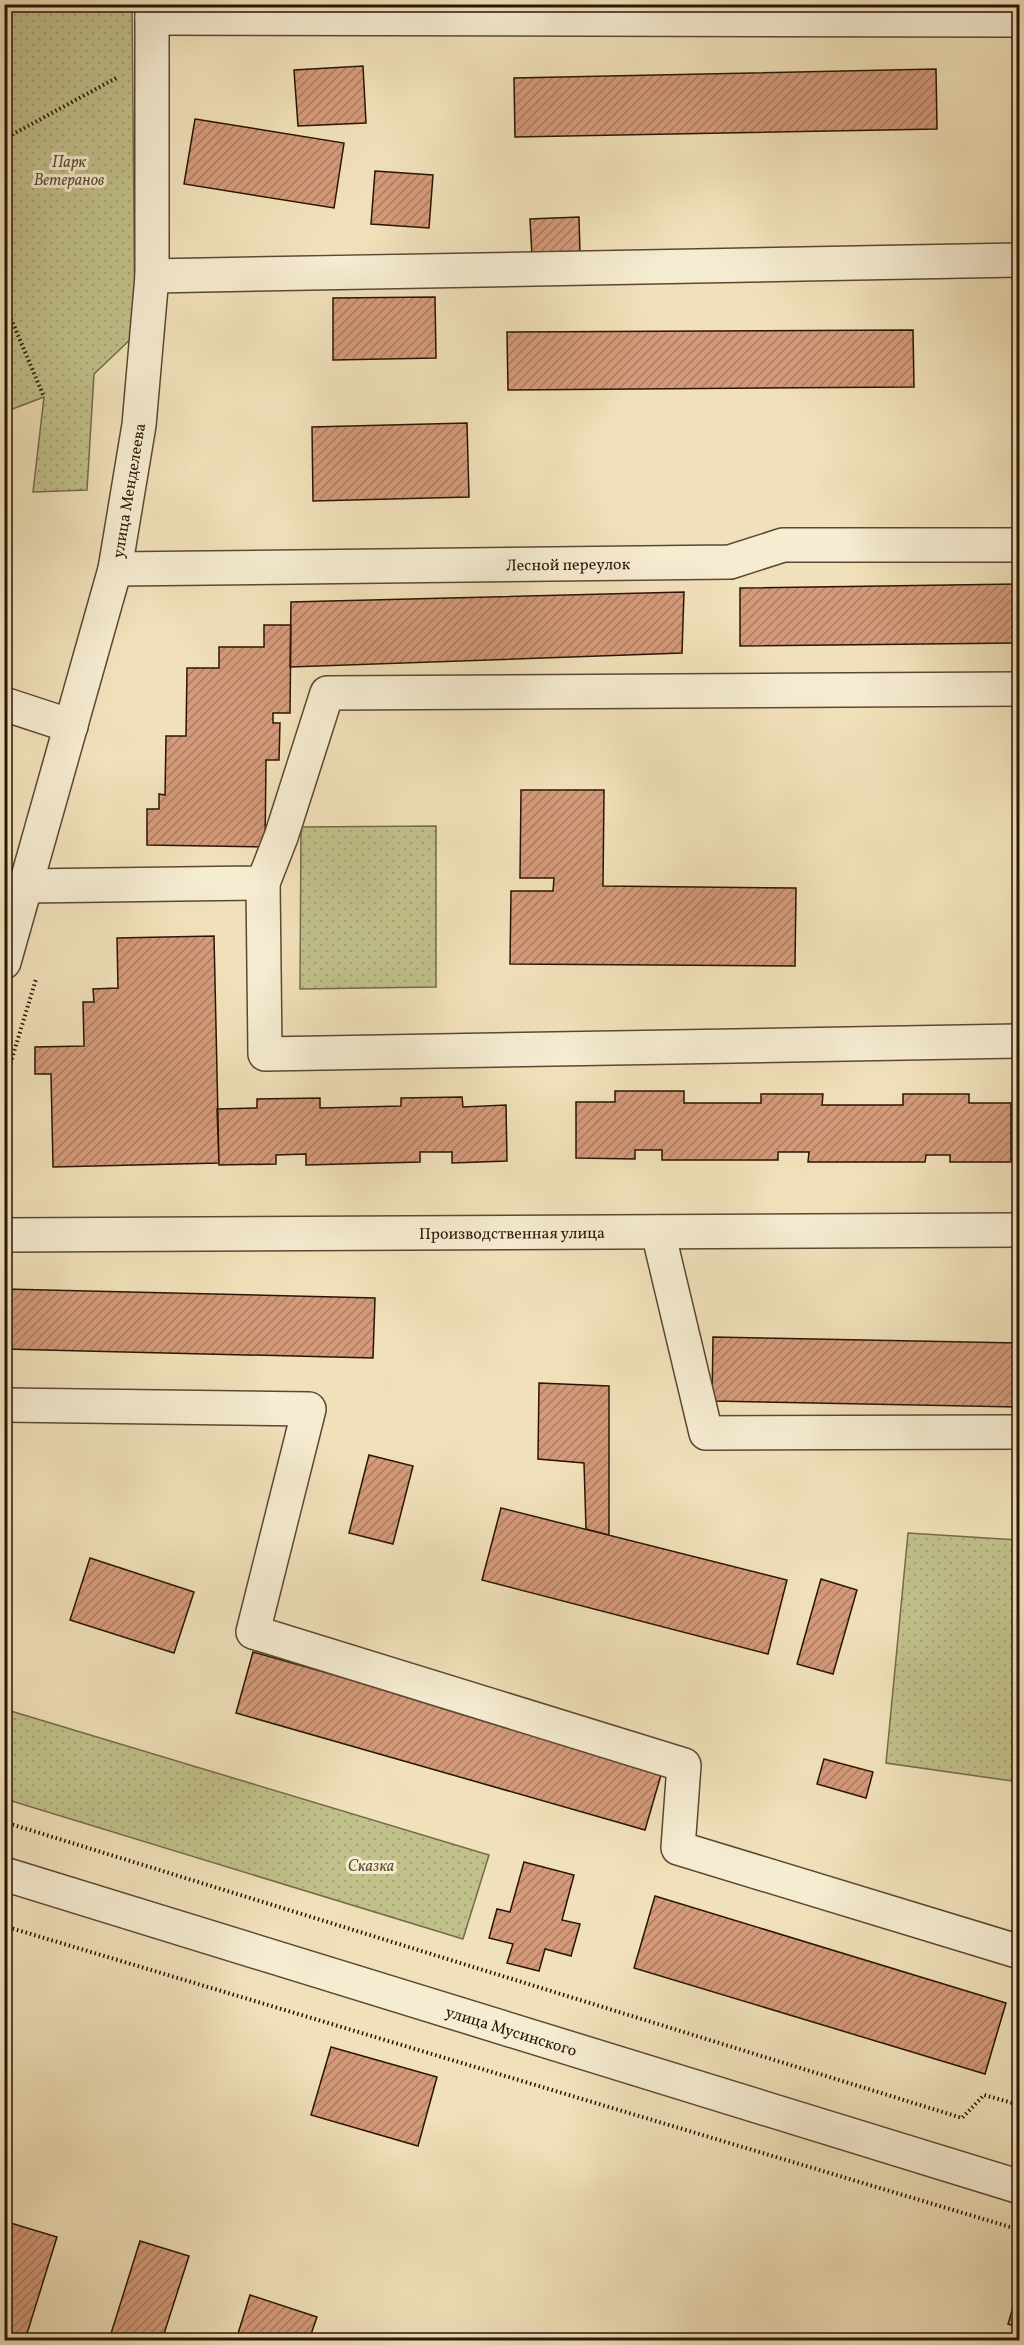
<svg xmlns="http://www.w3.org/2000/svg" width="1024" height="2345" viewBox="0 0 1024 2345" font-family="Vollkorn,serif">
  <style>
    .green { fill: url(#green-dots); stroke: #756b48; stroke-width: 1.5 }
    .building { fill: url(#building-hatch); stroke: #291505; stroke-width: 1.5 }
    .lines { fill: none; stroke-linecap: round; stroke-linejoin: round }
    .minor-casing { stroke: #5b4832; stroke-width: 36 }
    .path { stroke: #291505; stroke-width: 4; stroke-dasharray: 1.5 3; stroke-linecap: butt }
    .minor { stroke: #f6ecd2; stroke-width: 33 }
    .labels { text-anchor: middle; stroke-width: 6; stroke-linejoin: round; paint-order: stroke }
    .park-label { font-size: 16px; font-style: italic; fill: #5e5134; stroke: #f6ecd2 }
    .street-label { font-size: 16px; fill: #291505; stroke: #f6ecd2 }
  </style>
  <defs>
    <pattern id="green-dots" width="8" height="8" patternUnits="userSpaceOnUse" patternTransform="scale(1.5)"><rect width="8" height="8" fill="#c1c18b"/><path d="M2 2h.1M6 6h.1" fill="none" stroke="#a6a576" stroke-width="1.8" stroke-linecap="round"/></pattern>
    <pattern id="building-hatch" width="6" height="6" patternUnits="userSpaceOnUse" patternTransform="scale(1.5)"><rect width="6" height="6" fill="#d49a7a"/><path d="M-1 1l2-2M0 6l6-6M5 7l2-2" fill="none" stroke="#ac7c62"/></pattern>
  </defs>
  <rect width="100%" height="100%" fill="#f1e1ba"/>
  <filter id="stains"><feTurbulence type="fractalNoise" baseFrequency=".00333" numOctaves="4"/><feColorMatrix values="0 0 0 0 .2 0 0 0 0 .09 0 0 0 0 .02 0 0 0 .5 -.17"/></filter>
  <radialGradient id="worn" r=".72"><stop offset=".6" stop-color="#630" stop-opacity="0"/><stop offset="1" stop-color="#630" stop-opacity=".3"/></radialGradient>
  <path class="green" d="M5,5H132L135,335L94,374L87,490L33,492L44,397L5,412Z
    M436,826V987L300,989L301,827Z
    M908,1533L1019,1540V1782L886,1763Z
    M4,1709L489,1855L463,1939L5,1799Z"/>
  <path class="building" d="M363,66L366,123L298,126L294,70Z
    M936,69L937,129L515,137L514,78Z
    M195,119L344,143L334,208L184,184Z
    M375,171L433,175L429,228L371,224Z
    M579,217L580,254L532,256L530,219Z
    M435,297L436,358L333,360V298Z
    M913,330L914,387L508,390L507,332Z
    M467,423L469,497L313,501L312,427Z
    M1020,584V643L740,646V588Z
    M684,592L682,653L290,667L291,602Z
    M264,625H291L290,713H273V723H280L279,760H266L265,847L147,845V809H159V794L165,795L166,736H186L187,668H219V647H264Z
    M521,790H604L603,886L796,888L795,966L510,964L511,891H553L554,878H520Z
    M214,936L219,1163L53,1167L51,1074H35V1047L84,1046L83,1002H94L93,989L118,988L117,938Z
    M615,1091H684V1103H761V1094H823L822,1105H903V1094H969V1103H1011V1162H950V1155H926L925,1162H808L809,1152H778V1160H662V1150H635V1159L576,1158V1102H615Z
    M462,1097L463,1107L506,1105L507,1161L452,1163V1152H420V1162L306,1165V1154L276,1155V1164L219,1165L217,1109L257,1108V1099L320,1098V1108L401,1106V1098Z
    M4,1289L375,1298L373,1358L4,1349Z
    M713,1337L1020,1343V1407L712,1401Z
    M539,1383L609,1386V1535L586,1529L584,1463L538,1459Z
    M369,1455L413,1466L393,1544L349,1533Z
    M501,1508L787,1580L768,1654L482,1580Z
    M90,1558L194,1592L174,1653L70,1620Z
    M821,1579L857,1590L833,1674L797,1664Z
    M253,1652L663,1768L645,1830L236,1713Z
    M824,1759L873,1772L866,1798L817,1784Z
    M524,1862L574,1875L562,1920L580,1924L571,1956L545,1949L539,1971L507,1963L513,1944L489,1938L497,1909L510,1912Z
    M655,1896L1006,2003L985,2074L634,1968Z
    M331,2047L437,2077L418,2146L311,2115Z
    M4,2221L57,2237L25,2340H4Z
    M140,2241L189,2256L162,2340H109Z
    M1020,2284V2328L1008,2324Z
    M250,2295L317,2317L309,2340H236Z"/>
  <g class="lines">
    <defs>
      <g id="minor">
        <path d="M152,18L1020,20"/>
        <path d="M152,276L1020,260"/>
        <path id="s1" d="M115,569L730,562L783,545H1020"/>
        <path d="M4,704L71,726"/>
        <path d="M263,883L265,1054L1020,1041"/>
        <path d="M26,886L263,883L281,837L327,693L1020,689"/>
        <path id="s2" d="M4,962L115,569L139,425L152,276V4"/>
        <path d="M658,1232L706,1433L1020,1432"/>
        <path id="s3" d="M4,1235L1020,1230"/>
        <path d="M4,1405L309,1409L253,1632L684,1765L678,1848L1020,1952"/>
        <path id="s4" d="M4,1874L1020,2187"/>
      </g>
    </defs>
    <use href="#minor" class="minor-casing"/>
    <path class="path" d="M4,139L118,77
      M4,302L44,397
      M4,1085L36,979
      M4,1822L962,2118L984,2095L1020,2105
      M4,1926L1020,2230"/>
    <use href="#minor" class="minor"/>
  </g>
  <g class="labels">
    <g class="park-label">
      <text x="69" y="167">Парк<tspan x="69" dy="18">Ветеранов</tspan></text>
      <text x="371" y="1871">Сказка</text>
    </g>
    <g class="street-label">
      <text dy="6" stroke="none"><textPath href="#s2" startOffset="488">улица Менделеева</textPath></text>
      <text dy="6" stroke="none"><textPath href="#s1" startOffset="453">Лесной переулок</textPath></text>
      <text dy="6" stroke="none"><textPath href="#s3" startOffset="508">Производственная улица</textPath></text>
      <text dy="6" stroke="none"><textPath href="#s4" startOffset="531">улица Мусинского</textPath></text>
    </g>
  </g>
  <rect width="1024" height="2345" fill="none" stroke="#f1e1ba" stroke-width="24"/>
  <rect x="6" y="6" width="1012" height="2333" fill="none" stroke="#291505" stroke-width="3"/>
  <rect x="12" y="12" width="1000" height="2321" fill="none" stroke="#291505" stroke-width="1.5"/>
  <rect width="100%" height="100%" filter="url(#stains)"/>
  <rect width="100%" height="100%" fill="url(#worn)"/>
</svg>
